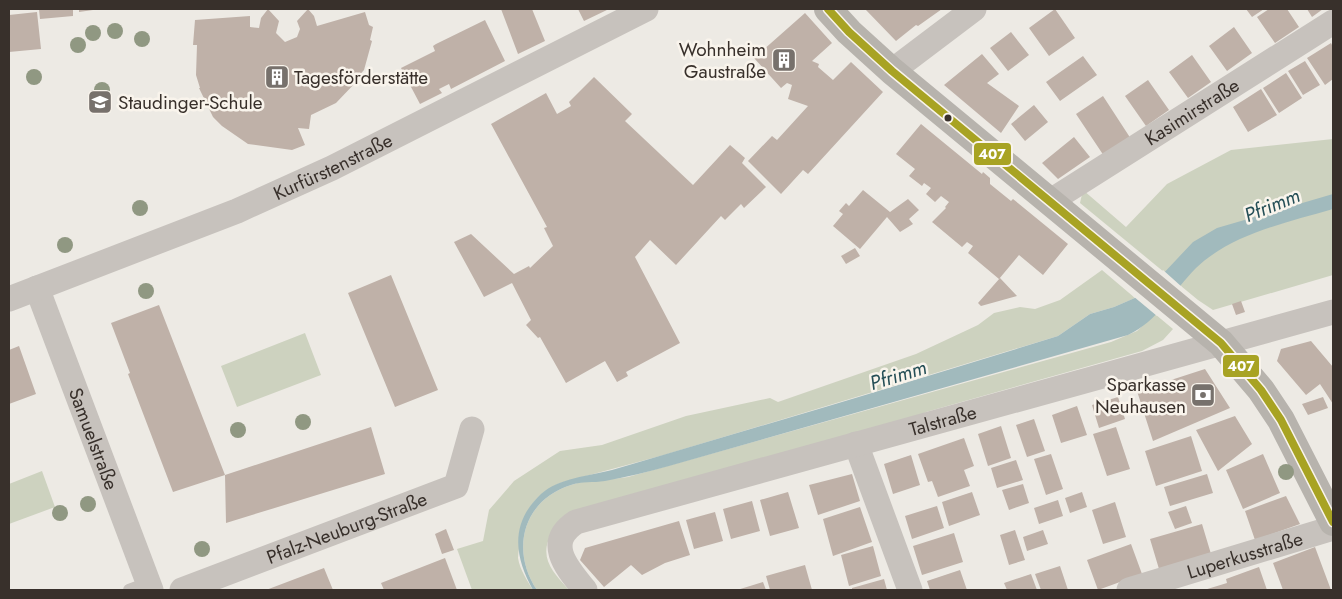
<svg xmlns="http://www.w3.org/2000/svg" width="1342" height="599" viewBox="0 0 1342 599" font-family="Jost,sans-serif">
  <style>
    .green { fill: #cdd2bf }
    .water { fill: #a1babd }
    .pier { fill: #edeae4 }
    .building { fill: #bfb1a8 }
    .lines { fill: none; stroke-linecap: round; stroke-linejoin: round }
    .service { stroke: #c7c2bd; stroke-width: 12 }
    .minor { stroke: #c7c2bd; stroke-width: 25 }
    .secondary { stroke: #b7b3ad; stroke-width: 28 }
    .bus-1-casing { stroke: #f9f4ec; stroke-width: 11 }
    .bus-1 { stroke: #a8a323; stroke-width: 8 }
    .tree { fill: #909882 }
    .bus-dot { fill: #38302b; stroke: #f9f4ec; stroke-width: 2 }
    .labels { text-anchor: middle; stroke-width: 5; stroke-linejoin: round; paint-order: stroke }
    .poi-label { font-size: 19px; fill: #38302b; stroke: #f9f4ec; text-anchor: end }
    .street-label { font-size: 19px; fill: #38302b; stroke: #f9f4ec }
    .water-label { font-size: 20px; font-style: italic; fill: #244e56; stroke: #f9f4ec }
    .line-badge { stroke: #f9f4ec; stroke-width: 2 }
    .badge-label { font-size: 14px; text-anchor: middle; font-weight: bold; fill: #fff }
  </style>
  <rect width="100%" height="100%" fill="#edeae4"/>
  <path class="green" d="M1333,139V275L1213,310L1198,300L1080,203L1083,190L1126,227L1167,184L1231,150Z
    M1102,270L1135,298L1114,307L1090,314L1058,336L664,455L560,483C532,497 526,509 521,538C520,544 518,552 518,558C520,570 527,580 533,590H472L457,549L483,541L489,510L514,481L560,451L602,445L686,416L770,398L778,402L916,354L978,325L994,313L1020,307L1035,309L1060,300Z
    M1155,314L1173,329L1163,340L1142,351L926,412L920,416L554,529C537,556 551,570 569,590H537C510,550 523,500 571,485C588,479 610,480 628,477L1111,342L1137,331Z
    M305,333L321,375L237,407L221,366Z
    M42,471L55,507L9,524V484Z"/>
  <path class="water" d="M1333,194V209C1286,223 1233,233 1196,268C1174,290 1157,322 1128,335L669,466C648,472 627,477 605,481C593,483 582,481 571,485C523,500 510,550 537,590H533C514,556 510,523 541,494C559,478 589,476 612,470C629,465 646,460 663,455C795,416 927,377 1058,336L1090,314L1114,307L1144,294L1193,242L1217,228Z"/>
  <path class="pier" d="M1163,270L1182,287L1157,316L1133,296L1143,291Z"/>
  <path class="building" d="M39,9H73V16L40,19Z
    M79,9H93V10L79,12Z
    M268,9L279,21L276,33L285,42L297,37L300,29L297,21L308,9L314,16L317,26L365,12L369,25L373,27L370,40L372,41L364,70L355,80L357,81L336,103L311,115L309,129L298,128L305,145L292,150L248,144L222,126L213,117L199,88H200L196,75L197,45H193L195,20L250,16V27L259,28L261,18Z
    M501,9H532L545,41L518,54Z
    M578,9H609L584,21Z
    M865,9H942L918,26L916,25L896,41Z
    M1055,9L1075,38L1049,56L1029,28Z
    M1246,9H1264L1252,17Z
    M1269,9H1287L1299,27L1275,43L1257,17Z
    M1307,9H1323L1312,17Z
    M37,12L41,49L9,52V15Z
    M805,13L832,43L812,61L819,64L818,67L833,80L851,62L883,92L808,174L803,170L781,194L748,161L772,136L777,140L808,106L788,99L792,85L787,83L781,88L754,58Z
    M485,20L505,61L451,89L449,84L439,89L442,93L420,104L401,68L435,51L433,46L436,44Z
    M1234,27L1252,53L1227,71L1209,46Z
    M1011,32L1029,55L1008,71L990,48Z
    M1331,43L1333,47V79L1325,85L1307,58Z
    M982,54L999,74L987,83L1019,106L1001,133L944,85Z
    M1192,55L1211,82L1188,98L1169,72Z
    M1083,56L1097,75L1060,101L1046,82Z
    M1305,61L1320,85L1303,95L1288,71Z
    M1286,73L1302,98L1279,113L1263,88Z
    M594,77L632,114L625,121L693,185L730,145L745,158L742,163L766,187L744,208L741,204L725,220L721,216L676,265L650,240L635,257L680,343L626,372L628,376L617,382L605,361L566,383L540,337L538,338L526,325L531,320L512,283L484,297L454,242L471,234L514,274L529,266L530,268L553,246L544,228L547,227L491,124L546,93L557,114L571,106L569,102Z
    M1148,80L1169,110L1146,126L1125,96Z
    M1261,89L1277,115L1248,132L1233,107Z
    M1103,96L1131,139L1104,156L1076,114Z
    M1034,105L1048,122L1025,141L1011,124Z
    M921,124L982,174L983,172L990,178V184L1011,201L1013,199L1068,244L1043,275L1019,255L999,279L968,253L973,246L967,242L962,247L932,222L946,208L945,207L949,202L941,196L935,202L926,194L931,188L924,183L922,186L909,176L915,169L896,154Z
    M1074,137L1090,157L1058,179L1042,163Z
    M863,190L890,212L908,199L919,210L909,219L913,224L900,232L887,217L860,249L833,226L843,214L839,211L846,203L849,206Z
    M855,248L860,256L846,264L841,256Z
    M391,275L438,390L395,407L348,293Z
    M1000,278L1017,296L981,306L978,303Z
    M1241,301L1245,312L1236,315L1232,304Z
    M159,305L225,475L173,492L128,374L130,373L111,323Z
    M1311,341L1333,367V404L1320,384L1306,395L1277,361L1281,349Z
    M19,346L36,394L9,404V350Z
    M1205,369L1230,408L1153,441L1137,391Z
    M1118,397L1125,419L1099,428L1092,405Z
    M1323,397L1328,408L1308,415L1302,404Z
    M1077,406L1087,435L1061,443L1052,415Z
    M1235,416L1252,444L1218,471L1196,430Z
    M1034,419L1045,451L1027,457L1016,425Z
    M1001,426L1011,458L988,466L978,434Z
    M371,427L385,474L226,523L225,475Z
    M1116,427L1130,469L1107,476L1093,434Z
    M1191,436L1202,471L1156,486L1145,451Z
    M964,438L974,466L964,470L970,486L938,497L932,481L928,482L918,454Z
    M1051,454L1063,489L1046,495L1034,459Z
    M1263,454L1280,493L1243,509L1226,470Z
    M911,455L920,485L893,494L884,464Z
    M1016,460L1023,480L997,488L991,468Z
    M852,474L860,501L818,515L809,485Z
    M1207,474L1213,493L1170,506L1164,487Z
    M1023,484L1029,503L1009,510L1002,490Z
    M788,492L799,528L770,536L760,500Z
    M972,492L980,515L949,526L942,502Z
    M1082,492L1087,507L1070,513L1065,498Z
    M1286,496L1300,524L1255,540L1245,511Z
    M1058,500L1063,516L1039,524L1034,508Z
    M752,501L760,531L731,539L723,509Z
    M1115,502L1126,537L1103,544L1092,510Z
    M937,506L944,528L912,539L905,516Z
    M1186,506L1192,523L1175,529L1168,512Z
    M860,507L872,542L833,556L823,519Z
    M715,512L723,541L694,549L686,520Z
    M679,521L690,555L665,563L642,575L631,565L604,587L580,560L585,548Z
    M1202,524L1211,554L1159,569L1150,539Z
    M446,529L454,550L442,554L435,534Z
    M1015,530L1025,560L1009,565L1000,535Z
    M1043,530L1048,544L1027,551L1023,537Z
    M954,533L963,562L922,575L913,546Z
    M1131,544L1142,574L1098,590L1087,560Z
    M873,546L881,576L849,586L841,555Z
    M1315,547L1331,590H1283L1273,563Z
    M445,558L457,590H384L381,583Z
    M805,565L812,590H770L766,576Z
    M1060,566L1068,590H1041L1035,574Z
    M1259,567L1267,590H1204L1227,583L1226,579Z
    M324,568L333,590H266Z
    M960,570L967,590H930L927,581Z
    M1031,574L1037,590H1007L1004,583Z
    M884,579L887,590H852V588Z
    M763,582L766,590H737Z"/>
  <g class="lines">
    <path class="service" d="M129,590L148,583"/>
    <g class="minor">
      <path d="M892,71L974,9"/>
      <path id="s1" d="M1049,202L1333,22"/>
      <path id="s2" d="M37,288L151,590"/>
      <path id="s3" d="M9,299L237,211L332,168L646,9"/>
      <path d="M856,444L910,590"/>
      <path id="s4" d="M182,590L456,486L472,429"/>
      <path id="s5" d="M585,590C567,568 544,543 576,522L1333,312"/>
      <path id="s6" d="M1129,590L1333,528"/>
    </g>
    <path class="secondary" d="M828,9L849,32L892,71L1221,343L1261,390L1281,420L1333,522"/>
    <defs>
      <path id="bus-1" d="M828,9L849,32L892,71L1221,343L1261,390L1281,420L1333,522"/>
    </defs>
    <use href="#bus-1" class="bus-1-casing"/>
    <use href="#bus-1" class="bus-1"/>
  </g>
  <g class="tree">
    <circle cx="115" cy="31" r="8"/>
    <circle cx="93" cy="33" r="8"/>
    <circle cx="142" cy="39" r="8"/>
    <circle cx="78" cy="45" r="8"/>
    <circle cx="34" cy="77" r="8"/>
    <circle cx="102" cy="90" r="8"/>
    <circle cx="140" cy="208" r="8"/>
    <circle cx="65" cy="245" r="8"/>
    <circle cx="146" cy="291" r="8"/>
    <circle cx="303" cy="422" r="8"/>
    <circle cx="238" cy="430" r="8"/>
    <circle cx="1286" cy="472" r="8"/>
    <circle cx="88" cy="504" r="8"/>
    <circle cx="60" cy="513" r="8"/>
    <circle cx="202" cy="549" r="8"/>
  </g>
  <defs>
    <symbol id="building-square" viewBox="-11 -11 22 22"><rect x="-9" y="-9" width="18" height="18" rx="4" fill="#77716c" stroke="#f9f4ec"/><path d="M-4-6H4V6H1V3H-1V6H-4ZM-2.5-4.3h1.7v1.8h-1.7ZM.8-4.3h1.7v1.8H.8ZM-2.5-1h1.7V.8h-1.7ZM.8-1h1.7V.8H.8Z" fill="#fff"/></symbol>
    <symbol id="school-square" viewBox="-11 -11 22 22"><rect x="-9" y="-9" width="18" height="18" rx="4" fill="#77716c" stroke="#f9f4ec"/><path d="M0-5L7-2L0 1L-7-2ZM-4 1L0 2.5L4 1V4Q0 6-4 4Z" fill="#fff"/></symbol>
    <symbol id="bank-square" viewBox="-11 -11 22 22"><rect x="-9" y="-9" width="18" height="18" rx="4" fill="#77716c" stroke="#f9f4ec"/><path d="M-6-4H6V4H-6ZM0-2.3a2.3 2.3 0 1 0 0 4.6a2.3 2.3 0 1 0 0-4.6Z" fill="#fff"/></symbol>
  </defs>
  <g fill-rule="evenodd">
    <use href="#building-square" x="770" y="46" width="28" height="28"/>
    <use href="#building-square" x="263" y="63" width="28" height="28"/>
    <use href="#school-square" x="86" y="88" width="28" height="28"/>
    <use href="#bank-square" x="1189" y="381" width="28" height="28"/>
  </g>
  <circle class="bus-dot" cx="948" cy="118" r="4.5"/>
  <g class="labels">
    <g class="poi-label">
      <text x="766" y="56">Wohnheim<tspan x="766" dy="22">Gaustraße</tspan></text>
      <text x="294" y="84" text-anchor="start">Tagesförderstätte</text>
      <text x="118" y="109" text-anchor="start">Staudinger-Schule</text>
      <text x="1186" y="391">Sparkasse<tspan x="1186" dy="22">Neuhausen</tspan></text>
    </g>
    <g class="street-label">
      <text dy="7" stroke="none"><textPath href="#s1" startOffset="169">Kasimirstraße</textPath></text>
      <text dy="7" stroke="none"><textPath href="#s3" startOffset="350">Kurfürstenstraße</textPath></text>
      <text dy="7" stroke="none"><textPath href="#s5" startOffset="462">Talstraße</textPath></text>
      <text dy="7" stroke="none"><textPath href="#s2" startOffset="161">Samuelstraße</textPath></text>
      <text dy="7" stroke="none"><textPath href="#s4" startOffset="176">Pfalz-Neuburg-Straße</textPath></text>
      <text dy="7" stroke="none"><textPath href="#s6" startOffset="121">Luperkusstraße</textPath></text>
    </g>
    <g class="water-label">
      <text transform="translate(1272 205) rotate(-22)" y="7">Pfrimm</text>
      <text transform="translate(898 375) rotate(-17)" y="7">Pfrimm</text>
    </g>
  </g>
  <g class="line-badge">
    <rect x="973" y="142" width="39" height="24" rx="5" fill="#a8a323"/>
    <rect x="1222" y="354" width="38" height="24" rx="5" fill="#a8a323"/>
  </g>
  <g class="badge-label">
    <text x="992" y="159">407</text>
    <text x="1241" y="371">407</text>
  </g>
  <rect width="1342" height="599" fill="none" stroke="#38302b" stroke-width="20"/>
</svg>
